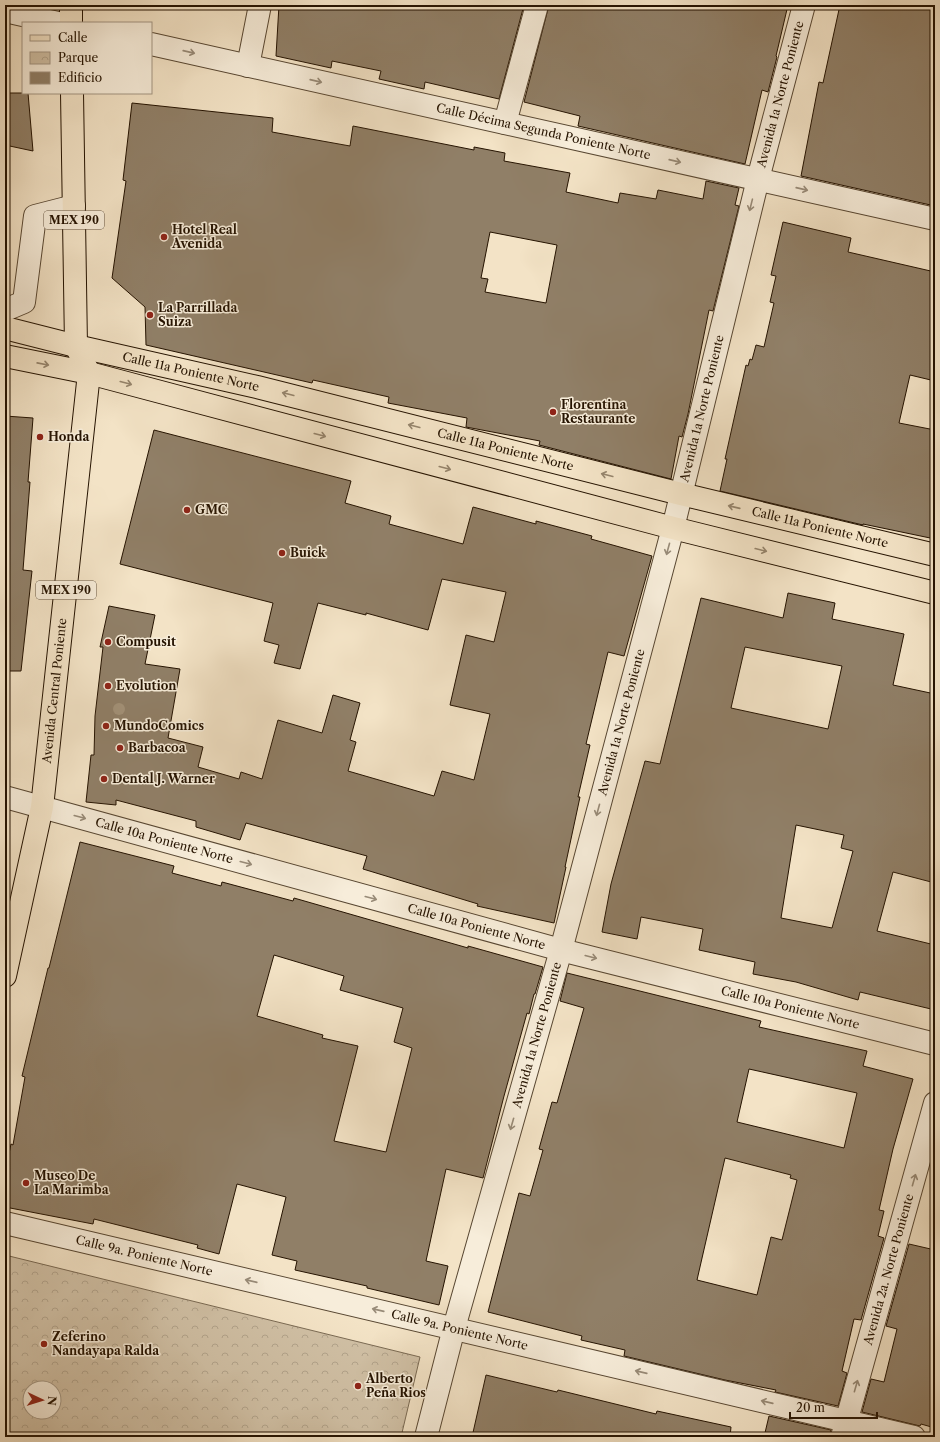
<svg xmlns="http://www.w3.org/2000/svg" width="940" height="1442" viewBox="0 0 940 1442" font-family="'Libre Caslon Text',serif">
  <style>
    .park { fill: url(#park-crowns); stroke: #7a6a53; fill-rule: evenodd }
    .building { fill: #907f67; stroke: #251301; fill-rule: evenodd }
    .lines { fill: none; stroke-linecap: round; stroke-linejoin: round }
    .minor-casing { stroke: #584732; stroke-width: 24 }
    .major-casing { stroke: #251301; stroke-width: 24 }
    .minor { stroke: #f7edda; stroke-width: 22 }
    .major { stroke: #f3e3c6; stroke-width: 22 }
    .tree { fill: #a39279 }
    .oneway { stroke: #988b78 }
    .oneway2 { stroke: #96856d }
    .poi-dot { fill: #8f2418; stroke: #f7edda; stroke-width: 1.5 }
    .labels { text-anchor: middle; stroke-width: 3; stroke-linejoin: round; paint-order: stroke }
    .shield { fill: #f7edda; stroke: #645442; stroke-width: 1 }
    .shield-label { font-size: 11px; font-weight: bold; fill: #251301 }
    .street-label { font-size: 12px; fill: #251301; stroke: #f7edda }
    .poi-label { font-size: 12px; font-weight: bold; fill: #251301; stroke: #f7edda; text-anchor: start }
  </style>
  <defs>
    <pattern id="park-crowns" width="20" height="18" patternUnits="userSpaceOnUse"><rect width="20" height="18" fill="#d0c0a5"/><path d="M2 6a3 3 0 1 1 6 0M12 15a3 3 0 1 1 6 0" fill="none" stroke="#b2a48c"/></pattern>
  </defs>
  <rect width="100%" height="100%" fill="#f3e3c6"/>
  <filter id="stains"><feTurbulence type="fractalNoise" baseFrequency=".005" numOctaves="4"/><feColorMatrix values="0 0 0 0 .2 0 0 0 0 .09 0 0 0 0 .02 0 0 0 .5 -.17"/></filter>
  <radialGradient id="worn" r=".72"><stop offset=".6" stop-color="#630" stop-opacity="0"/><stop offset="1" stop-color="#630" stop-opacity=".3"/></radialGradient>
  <path class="park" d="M5,1255L420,1357L401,1437H5ZM30,1388H54V1412H30Z"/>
  <path class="building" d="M279,5H524L499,99L425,82L424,89L379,79L381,71L332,61L331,68L276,56Z
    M549,5H788L776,56L777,57L768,92L762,90L745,164L578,126L580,116L524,102Z
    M840,5H935V206L801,176L819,82L823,83Z
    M5,93H28L33,151L5,145Z
    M132,103L273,118L272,132L350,146L353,126L474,150V147L505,153L504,161L570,173L566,192L618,203L620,193L656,199L658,190L703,199L706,181L739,188L735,205L739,206L713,311L709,310L688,414L682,437L679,436L671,479L539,445L540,441L466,427L467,418L388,403L389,397L313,380L312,383L146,345L145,307L112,278L126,181L123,180ZM490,232L557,245L546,303L485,292L488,279L481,278Z
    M783,222L851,238L848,252L935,272V381L910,375L899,423L935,430V539L863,524V525L720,491L727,459H725L746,365L748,366L750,359L752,360L756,345L764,347L774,303L770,302L776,276L771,275Z
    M5,416L33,418L28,482H30L23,570L32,571L21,671H5Z
    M154,430L351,481L345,503L391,516L389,524L463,544L473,507L536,524V521L592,536L591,539L652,556L624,656L608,652L586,744L590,745L578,797H580L565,867H566L554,923L477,906L478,904L363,869L367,856L246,823L240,840L196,827V821L116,800V805L86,802L91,755H94L95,716L103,647H100L109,606L155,615L145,664L180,669L168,738L203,747L198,767L239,779L241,772L262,779L278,720L322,733L333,695L360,703L350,740L356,742L348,771L434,796L442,771L474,780L490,714L450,705L466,635L494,642L506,592L442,579L428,630L366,613V615L318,603L300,669L274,663L279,645L264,641L273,603L120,564Z
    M788,593L835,603L832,619L904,634L893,685L935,694V883L893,872L877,931L935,945V993L931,1009L860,992L858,1000L796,982L753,974L755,962L699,950L703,929L641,917L637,939L602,932L611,884L645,761L660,764L701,598L783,618ZM745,647L842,666L828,729L731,708ZM796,825L844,835L841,848L853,851L832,928L781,918Z
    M80,842L174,866L172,873L221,886L222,882L293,901L294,898L468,948V946L543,967L535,994H534L529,1014L527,1013L504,1096L483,1178L446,1169L426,1261L448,1266L439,1305L367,1288V1286L295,1270L297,1261L272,1255L286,1197L237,1184L219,1254L197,1248L198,1245L94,1219L93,1224L5,1207V1173L11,1144L13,1145L25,1077L22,1076L48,968H49ZM274,955L344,976L340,990L403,1008L394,1042L412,1048L386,1152L334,1141L358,1046L322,1038L323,1035L257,1016Z
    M567,973L761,1021L759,1027L867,1051L863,1066L913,1079L893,1149L879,1210L884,1211L878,1236L884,1238L861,1320L854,1319L842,1371L847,1373L838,1406L775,1392L776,1390L725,1380L624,1356L625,1350L581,1340L582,1336L488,1312L519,1193L530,1196L543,1150L539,1149L552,1102L557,1103L584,1008L560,1001ZM749,1069L857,1093L844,1148L737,1122ZM725,1158L791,1175L790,1178L797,1180L782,1240L771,1237L757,1295L697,1280Z
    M909,1244L935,1250V1428L921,1424L920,1426L862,1412L871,1379L884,1382L897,1329L886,1326Z
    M486,1375L557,1392L558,1390L656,1414L657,1411L731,1427L730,1437H472Z
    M769,1416L831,1430L830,1437H764Z"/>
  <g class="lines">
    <defs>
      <g id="minor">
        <path d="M5,11L58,23"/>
        <path id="s1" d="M151,44L935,219"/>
        <path d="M248,66L260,5"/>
        <path d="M505,123L537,5"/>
        <path d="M5,310L24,302L35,216L74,206"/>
        <path id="s2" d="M5,797L561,950L935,1044"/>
        <path id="s3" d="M5,1223L914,1437"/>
        <path id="s4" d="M426,1437L454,1328L561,950L673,528L758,179L804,5"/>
        <path id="s5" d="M842,1437L935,1103"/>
      </g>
      <g id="major">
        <path d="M71,23V5"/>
        <path id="s6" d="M5,328L76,346L257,387L681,494L935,555"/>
        <path d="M5,356L89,373L673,528L935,593"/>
        <path id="s7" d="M5,976L42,807L89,373L76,346L72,93"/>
      </g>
    </defs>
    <use href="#minor" class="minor-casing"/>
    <use href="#major" class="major-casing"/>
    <use href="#minor" class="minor"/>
    <use href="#major" class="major"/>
  </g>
  <circle class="tree" cx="119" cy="709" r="6"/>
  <defs><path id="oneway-shaft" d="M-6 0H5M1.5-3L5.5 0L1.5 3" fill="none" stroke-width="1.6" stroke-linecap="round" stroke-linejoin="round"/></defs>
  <g class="oneway">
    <use href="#oneway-shaft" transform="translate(189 52) rotate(13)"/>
    <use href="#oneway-shaft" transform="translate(316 81) rotate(13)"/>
    <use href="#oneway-shaft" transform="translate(675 161) rotate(13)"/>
    <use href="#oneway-shaft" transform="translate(802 189) rotate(13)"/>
    <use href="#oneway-shaft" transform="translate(751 205) rotate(104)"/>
    <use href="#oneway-shaft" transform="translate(668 549) rotate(105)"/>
    <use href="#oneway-shaft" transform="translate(598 810) rotate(105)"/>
    <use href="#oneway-shaft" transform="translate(80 817) rotate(15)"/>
    <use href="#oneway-shaft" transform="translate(246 863) rotate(15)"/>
    <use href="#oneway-shaft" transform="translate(371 898) rotate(15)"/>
    <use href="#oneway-shaft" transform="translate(591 957) rotate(14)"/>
    <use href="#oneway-shaft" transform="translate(512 1124) rotate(106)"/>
    <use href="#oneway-shaft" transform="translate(914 1180) rotate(-74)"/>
    <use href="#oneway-shaft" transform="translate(251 1281) rotate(-167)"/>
    <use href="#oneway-shaft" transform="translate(378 1310) rotate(-167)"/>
    <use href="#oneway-shaft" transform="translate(641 1372) rotate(-167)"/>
    <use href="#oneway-shaft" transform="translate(856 1386) rotate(-74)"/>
    <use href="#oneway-shaft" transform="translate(767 1402) rotate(-167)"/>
  </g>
  <g class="oneway2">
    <use href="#oneway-shaft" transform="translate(43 364) rotate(11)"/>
    <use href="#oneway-shaft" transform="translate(126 383) rotate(15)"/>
    <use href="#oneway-shaft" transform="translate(288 394) rotate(-166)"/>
    <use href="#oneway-shaft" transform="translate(414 426) rotate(-166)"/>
    <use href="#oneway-shaft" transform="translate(320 435) rotate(15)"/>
    <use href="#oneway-shaft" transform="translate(445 468) rotate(15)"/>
    <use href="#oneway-shaft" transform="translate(607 475) rotate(-166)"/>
    <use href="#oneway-shaft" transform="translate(734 507) rotate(-167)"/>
    <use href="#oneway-shaft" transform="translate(761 550) rotate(14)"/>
  </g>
  <g class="poi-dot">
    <circle cx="164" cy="237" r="4"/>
    <circle cx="150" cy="315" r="4"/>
    <circle cx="553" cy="412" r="4"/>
    <circle cx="40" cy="437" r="4"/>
    <circle cx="187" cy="510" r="4"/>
    <circle cx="282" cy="553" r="4"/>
    <circle cx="108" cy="642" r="4"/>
    <circle cx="108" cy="686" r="4"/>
    <circle cx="106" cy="726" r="4"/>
    <circle cx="120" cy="748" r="4"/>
    <circle cx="104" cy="779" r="4"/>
    <circle cx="26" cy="1183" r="4"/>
    <circle cx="44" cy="1344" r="4"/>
    <circle cx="358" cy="1386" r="4"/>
  </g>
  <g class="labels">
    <g class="shield">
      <rect x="44" y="211" width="60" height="18" rx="3"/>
      <rect x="36" y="581" width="60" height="18" rx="3"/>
    </g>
    <g class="shield-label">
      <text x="74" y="224">MEX 190</text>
      <text x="66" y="594">MEX 190</text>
    </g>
    <g class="street-label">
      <text dy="4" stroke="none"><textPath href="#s4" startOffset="1389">Avenida 1a Norte Poniente</textPath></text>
      <text dy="4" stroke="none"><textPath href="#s1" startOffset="402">Calle Décima Segunda Poniente Norte</textPath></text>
      <text dy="4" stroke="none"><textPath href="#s6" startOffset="191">Calle 11a Poniente Norte</textPath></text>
      <text dy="4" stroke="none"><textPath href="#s4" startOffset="1065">Avenida 1a Norte Poniente</textPath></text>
      <text dy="4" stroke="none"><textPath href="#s6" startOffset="515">Calle 11a Poniente Norte</textPath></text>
      <text dy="4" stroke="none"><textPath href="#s6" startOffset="839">Calle 11a Poniente Norte</textPath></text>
      <text dy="4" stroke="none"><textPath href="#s7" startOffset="290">Avenida Central Poniente</textPath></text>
      <text dy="4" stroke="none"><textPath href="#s4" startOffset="741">Avenida 1a Norte Poniente</textPath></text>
      <text dy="4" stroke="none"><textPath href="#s2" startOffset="165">Calle 10a Poniente Norte</textPath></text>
      <text dy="4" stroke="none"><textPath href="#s2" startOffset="489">Calle 10a Poniente Norte</textPath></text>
      <text dy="4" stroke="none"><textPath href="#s2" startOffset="813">Calle 10a Poniente Norte</textPath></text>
      <text dy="4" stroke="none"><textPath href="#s4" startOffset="417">Avenida 1a Norte Poniente</textPath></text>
      <text dy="4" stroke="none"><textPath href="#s3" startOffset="143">Calle 9a. Poniente Norte</textPath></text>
      <text dy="4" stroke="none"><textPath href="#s5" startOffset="174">Avenida 2a. Norte Poniente</textPath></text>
      <text dy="4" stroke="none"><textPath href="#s3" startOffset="467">Calle 9a. Poniente Norte</textPath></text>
    </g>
    <g class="poi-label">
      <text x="172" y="234">Hotel Real<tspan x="172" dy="14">Avenida</tspan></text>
      <text x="158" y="312">La Parrillada<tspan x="158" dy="14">Suiza</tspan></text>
      <text x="561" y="409">Florentina<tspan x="561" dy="14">Restaurante</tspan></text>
      <text x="48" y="441">Honda</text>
      <text x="195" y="514">GMC</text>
      <text x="290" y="557">Buick</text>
      <text x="116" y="646">Compusit</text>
      <text x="116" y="690">Evolution</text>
      <text x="114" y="730">MundoComics</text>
      <text x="128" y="752">Barbacoa</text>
      <text x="112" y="783">Dental J. Warner</text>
      <text x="34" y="1180">Museo De<tspan x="34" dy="14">La Marimba</tspan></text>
      <text x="52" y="1341">Zeferino<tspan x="52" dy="14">Nandayapa Ralda</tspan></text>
      <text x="366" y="1383">Alberto<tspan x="366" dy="14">Peña Rios</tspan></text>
    </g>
  </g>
  <rect width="940" height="1442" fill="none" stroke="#f3e3c6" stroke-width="20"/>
  <rect x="6" y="6" width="928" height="1430" fill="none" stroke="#251301" stroke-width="2"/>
  <rect x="10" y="10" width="920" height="1422" fill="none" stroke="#251301"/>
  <rect x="22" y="22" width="130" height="72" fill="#f7edda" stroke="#a39683"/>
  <rect x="30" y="35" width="20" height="6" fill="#f3e3c6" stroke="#a39683"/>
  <text x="58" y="42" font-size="12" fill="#251301">Calle</text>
  <rect x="30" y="52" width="20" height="12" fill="url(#park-crowns)" stroke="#a39683"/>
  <text x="58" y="62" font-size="12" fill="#251301">Parque</text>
  <rect x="30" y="72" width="20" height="12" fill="#907f67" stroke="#a39683"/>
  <text x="58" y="82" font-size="12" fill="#251301">Edificio</text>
  <g transform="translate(42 1400) rotate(94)"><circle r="19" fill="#f7edda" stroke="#a39683"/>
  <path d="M0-3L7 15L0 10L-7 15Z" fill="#8f2418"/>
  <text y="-6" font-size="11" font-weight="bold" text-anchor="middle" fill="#251301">N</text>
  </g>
  <path d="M790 1412v6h87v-6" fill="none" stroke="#251301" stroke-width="2"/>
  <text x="796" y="1412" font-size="12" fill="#251301" stroke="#f7edda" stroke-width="3" paint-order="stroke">20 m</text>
  <rect width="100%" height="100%" filter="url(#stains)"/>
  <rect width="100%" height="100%" fill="url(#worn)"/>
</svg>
